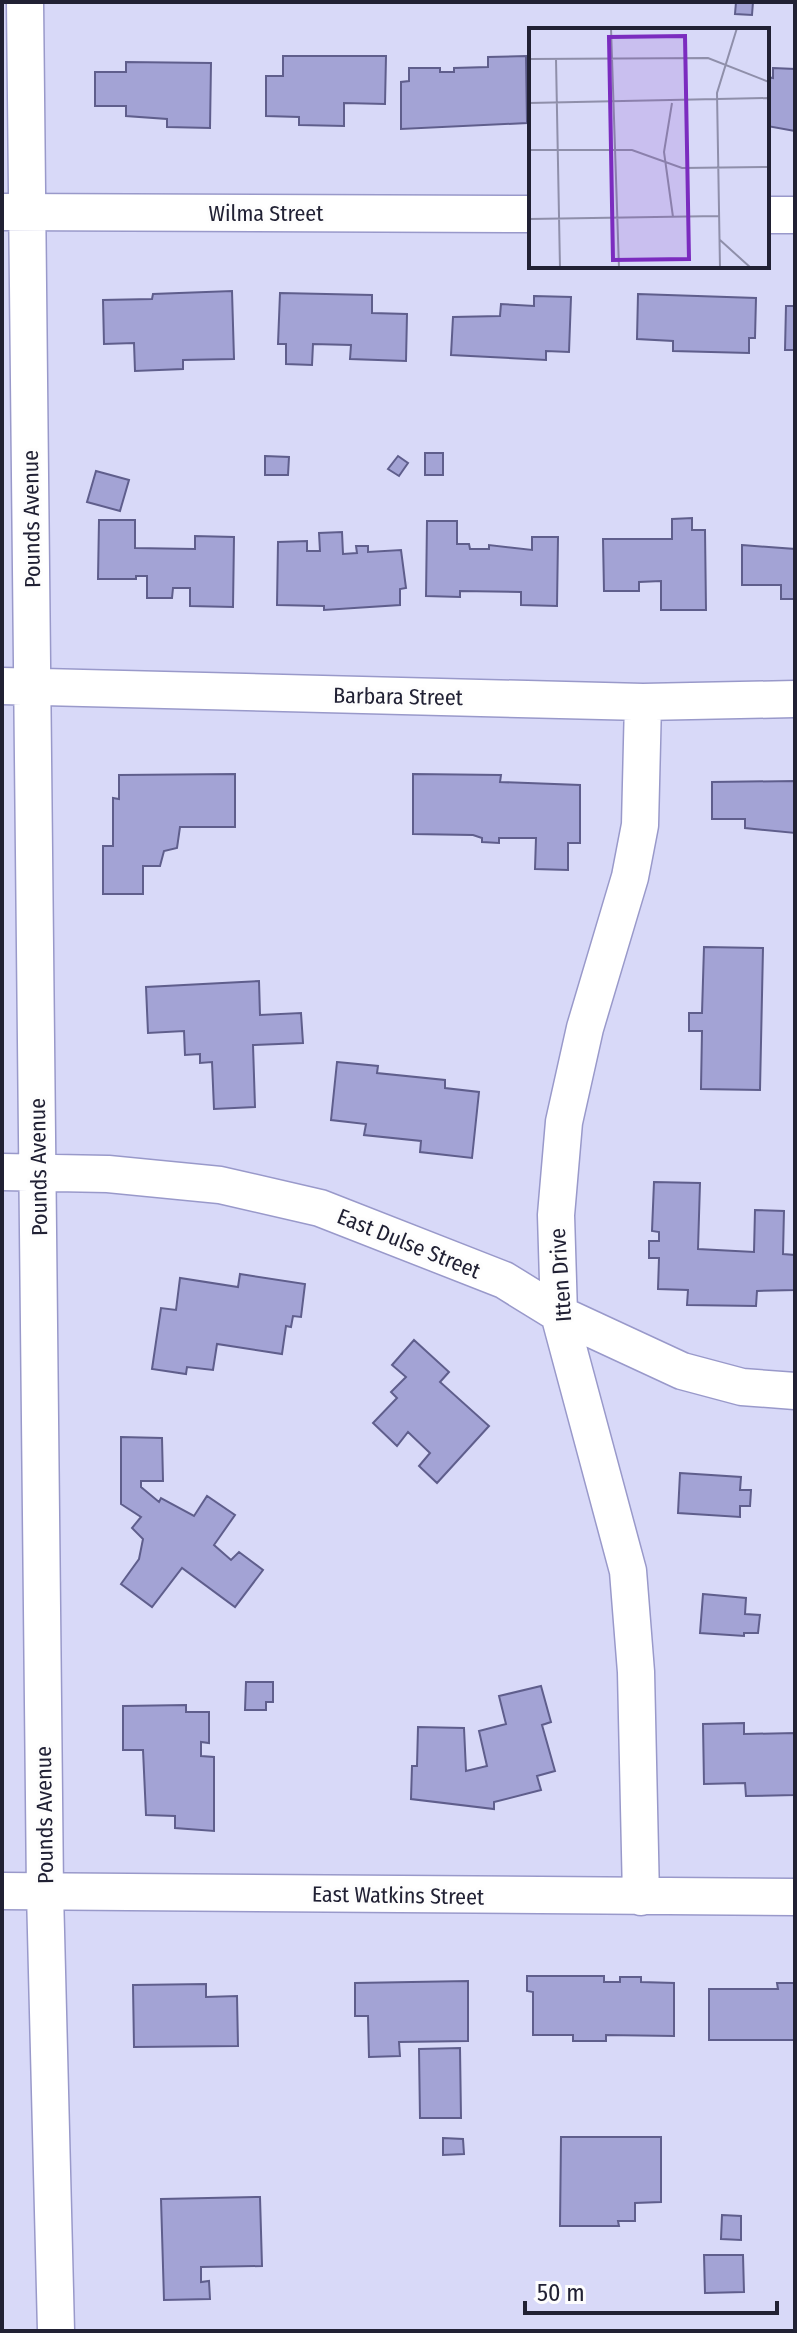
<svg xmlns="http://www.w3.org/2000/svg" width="797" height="2333" viewBox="0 0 797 2333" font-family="'Fira Sans Condensed',sans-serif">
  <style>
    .building { fill: #a3a3d5; stroke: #5f5e8c; stroke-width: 2 }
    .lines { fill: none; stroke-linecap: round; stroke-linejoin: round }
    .minor-casing { stroke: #9999ca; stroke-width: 39 }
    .minor { stroke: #fff; stroke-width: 36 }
    .labels { text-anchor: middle; stroke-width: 6; stroke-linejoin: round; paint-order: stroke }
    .street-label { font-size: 22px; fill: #212134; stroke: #fdfdfd }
    .inset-road { fill: none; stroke: #8f8faa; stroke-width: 2 }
    .view { fill: #7b2cbf; fill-opacity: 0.15; stroke: #7b2cbf; stroke-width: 4 }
    .inset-edge { fill: none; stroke: #212134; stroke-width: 4 }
  </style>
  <rect width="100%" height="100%" fill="#d8d9f8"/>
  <path class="building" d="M736,2H753L752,15L735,14Z
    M283,56H386L385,104L344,103V126L299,125V117L266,116V76H283Z
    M526,56L527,123L401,129V82L409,81V68H440V72H454V68L488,67V57Z
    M126,62L211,63L210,128L167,127V119L126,116V106H95V72H126Z
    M773,68L795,69V131L767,126V77L773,78Z
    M232,291L234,359L183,360V369L135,371L134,343L104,344L103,300L152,299L153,294Z
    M280,293L372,295V313L407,314L406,361L350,359L351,345L313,344L312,365L286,364V344H278Z
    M638,294L756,298L755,338H749V353L673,351V341L637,339Z
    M534,296L571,297L569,352L546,351V360L451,355L453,317L500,316L501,304L534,306Z
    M786,306H795V350H785Z
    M425,453H443V475H425Z
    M265,456L289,457L288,475H265Z
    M398,456L408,463L399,476L388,469Z
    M96,471L129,480L120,511L87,502Z
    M692,518V530H705L706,610H661V581L639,582V591H604L603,539H672V519Z
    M99,520H135V548L195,549V536L234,537L233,607L190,606V588H173L172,598H147V576H136V579H98Z
    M427,521H457V544H469L470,549H489V545L532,550V537H558L557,606L521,605V592L460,591V597L426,596Z
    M342,532L343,554L357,553L356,546H368V552L401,550L406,588L400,589V605L324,610V606L277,605L278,542L307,541V551H320L319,533Z
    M742,545L795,549V599H781V585H742Z
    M235,774V827H180L177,848L164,851L160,866H143V894H103V846H113V798L119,799V775Z
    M413,774L501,775L500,782L580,785V843H568V870L535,869L536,838H499V843L482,842V838L473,835L413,834Z
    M795,781V833L745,828V819H712V782Z
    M704,947L763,948L760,1090L701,1089L702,1031H689V1013H702Z
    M259,981L260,1015L301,1013L303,1043L253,1045L255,1107L214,1109L212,1062L200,1063V1054L185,1055L184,1031L148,1033L146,987Z
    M337,1062L378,1066L377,1073L445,1080V1088L479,1092L472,1158L420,1152L421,1141L364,1135L366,1124L331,1120Z
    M654,1182L700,1183L698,1249L754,1252L755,1210L784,1211L783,1254L795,1255V1290L757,1291L756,1306L687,1305L688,1290L658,1289L659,1258H649V1241H659V1232L652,1231Z
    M240,1274L305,1284L301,1317L293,1316L291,1327L286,1326L282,1354L217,1344L213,1370L187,1367L186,1374L152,1369L161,1308L176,1310L180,1278L238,1287Z
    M414,1340L449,1372L440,1382L489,1426L437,1483L419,1466L430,1453L408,1432L397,1446L373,1423L397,1398L391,1392L406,1377L392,1365Z
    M121,1437L162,1438L163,1481H141V1487L159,1502L161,1498L194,1516L207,1496L235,1515L214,1545L231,1560L239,1552L263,1570L235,1607L182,1568L152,1607L121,1584L139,1559L143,1539L132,1528L141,1517L121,1504Z
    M680,1473L741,1477L740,1490H751L750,1506H740V1517L678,1513Z
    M703,1594L746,1598L745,1614L760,1615L758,1633H744V1636L700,1633Z
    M246,1682H273V1702H266V1710H245Z
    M541,1686L551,1722L542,1725L555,1771L537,1776L541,1790L494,1802V1809L411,1799L412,1766H417L418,1727L464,1728L466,1771L487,1766L479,1731L506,1724L499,1696Z
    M186,1705V1712H209V1743L201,1742V1756L214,1757V1831L175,1828V1816L146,1815L143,1750H123V1706Z
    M744,1723V1734L795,1733V1795L746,1796L745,1783L704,1784L703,1724Z
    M527,1976H604V1982H620V1977H641V1982L674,1983V2036L606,2035V2041H573V2035H533V1992L527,1991Z
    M468,1981V2041L399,2042L400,2056L369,2057L368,2016H355V1983Z
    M777,1983H795V2040H709V1989H778Z
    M206,1984V1997L237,1996L238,2046L134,2047L133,1985Z
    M460,2048L461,2118H420L419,2049Z
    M561,2137H661V2202L635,2203V2221H618L619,2226H560Z
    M443,2138L463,2139L464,2154L443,2155Z
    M260,2197L262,2266L201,2267V2282L209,2281L210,2299L164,2300L161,2199Z
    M722,2215L741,2216V2240L721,2239Z
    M704,2255H743L744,2292L705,2293Z"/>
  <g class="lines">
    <defs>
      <path id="minor" d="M25,2L45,1892L56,2331
        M4,212L531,214
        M767,215H795
        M2,686L643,702L795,699
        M2,1172L108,1174L220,1185L320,1208L504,1280L559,1314L682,1371L742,1387L795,1391
        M2,1891L795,1897
        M641,1897L636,1672L628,1571L559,1314L556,1215L564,1122L585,1028L630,877L640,825L643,702"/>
    </defs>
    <use href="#minor" class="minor-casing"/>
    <use href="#minor" class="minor"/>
  </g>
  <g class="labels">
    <g class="street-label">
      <text x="266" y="221">Wilma Street</text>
      <text transform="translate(31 519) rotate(-91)" y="8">Pounds Avenue</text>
      <text transform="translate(398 696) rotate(1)" y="8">Barbara Street</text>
      <text transform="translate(38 1167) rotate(-91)" y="8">Pounds Avenue</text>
      <text transform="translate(409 1243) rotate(22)" y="8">East Dulse Street</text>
      <text transform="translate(560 1275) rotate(-94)" y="8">Itten Drive</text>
      <text transform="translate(44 1815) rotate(-91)" y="8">Pounds Avenue</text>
      <text transform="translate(398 1895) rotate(1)" y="8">East Watkins Street</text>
    </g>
  </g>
  <g transform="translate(529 28)">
    <rect width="240" height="240" fill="#d8d9f8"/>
    <path class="inset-road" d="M82,0L90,240M0,31L179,30L240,54M27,31L31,240M239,70L240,110M0,75L240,70M143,75L135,124L144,189M0,122H103L153,140L240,139M0,191L190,188M191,212L222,240M191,240L188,65L208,0"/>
    <path class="view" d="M156,8L160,231L84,232L80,9Z"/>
    <rect width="240" height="240" class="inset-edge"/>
  </g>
  <rect width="797" height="2333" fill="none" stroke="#212134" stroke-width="8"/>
  <path d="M525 2301v12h252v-12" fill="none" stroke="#212134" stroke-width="4"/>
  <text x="537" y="2301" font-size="24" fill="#212134" stroke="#fdfdfd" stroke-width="6" paint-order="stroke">50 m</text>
</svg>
